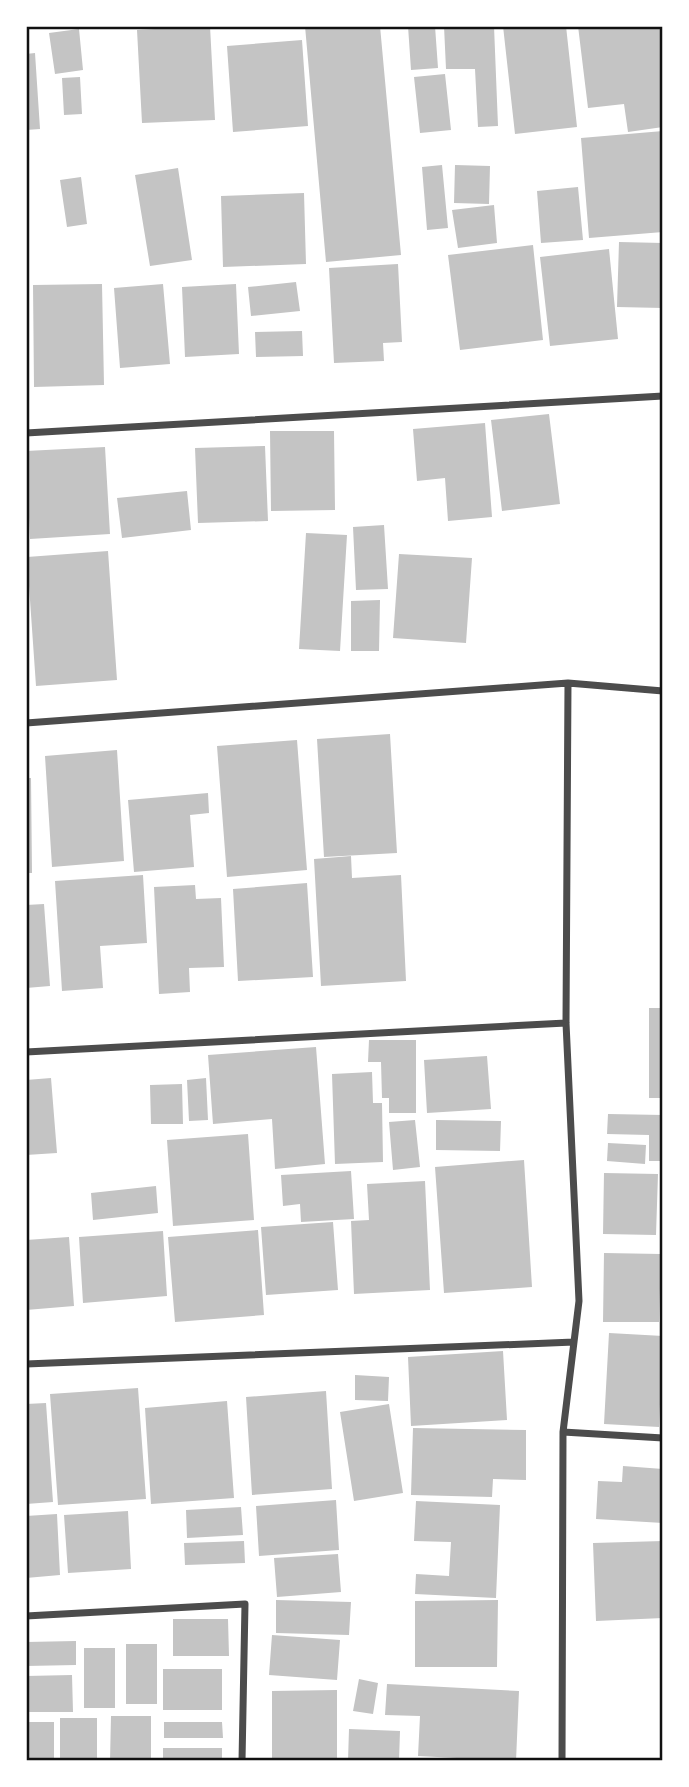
<svg xmlns="http://www.w3.org/2000/svg" width="689" height="1787" viewBox="0 0 689 1787" font-family="Helvetica,sans-serif">
  <style>
    .building { fill: #c4c4c4 }
    .lines { fill: none; stroke-linecap: round; stroke-linejoin: round }
    .minor { stroke: #4c4c4c; stroke-width: 7 }
    .neatline { fill: none; stroke: #111; stroke-width: 2.5 }
  </style>
  <rect width="100%" height="100%" fill="#fff"/>
  <path class="building" d="M210,26L215,120L142,123L137,30Z
    M305,26H380L401,255L326,262Z
    M408,26H435L438,68L411,70Z
    M444,26H494L498,126L478,127L475,69H446Z
    M503,26H566L577,127L515,134Z
    M578,26H663V127L628,132L624,104L588,108Z
    M79,29L83,70L55,74L49,33Z
    M302,40L308,126L233,132L227,46Z
    M35,53L40,129L26,130V54Z
    M445,74L451,130L420,133L414,77Z
    M80,77L82,114L64,115L62,78Z
    M663,131V232L589,238L581,138Z
    M442,165L448,228L427,230L422,167Z
    M455,165L490,166L489,204L454,203Z
    M178,168L192,260L150,266L135,175Z
    M81,177L87,224L67,227L60,180Z
    M578,187L583,240L541,243L537,191Z
    M304,193L306,264L223,267L221,196Z
    M494,205L497,243L458,248L452,210Z
    M619,242L663,243V308L617,307Z
    M533,245L543,340L460,350L448,255Z
    M609,249L618,339L550,346L540,257Z
    M398,264L402,342L383,343L384,361L334,363L329,268Z
    M296,282L300,311L251,316L248,287Z
    M102,284L104,385L34,387L33,285Z
    M163,284L170,364L120,368L114,288Z
    M236,284L239,354L185,357L182,287Z
    M302,331L303,356L256,357L255,332Z
    M549,414L560,504L502,511L491,420Z
    M485,423L492,517L448,521L445,478L417,481L413,429Z
    M270,431H334L335,510L271,511Z
    M265,446L268,521L198,523L195,448Z
    M105,447L110,534L30,539L26,451Z
    M187,491L191,530L122,538L117,498Z
    M384,525L388,589L356,590L353,527Z
    M306,533L347,535L340,651L299,649Z
    M108,551L117,680L36,686L27,557Z
    M399,554L472,558L466,643L393,638Z
    M380,600L379,651H351V601Z
    M390,734L397,853L324,857L317,739Z
    M297,740L307,870L227,877L217,746Z
    M117,750L124,861L52,867L45,756Z
    M26,778H31L32,873H26Z
    M208,793L209,813L190,815L194,867L134,872L128,800Z
    M351,856L352,878L401,875L406,981L321,986L314,859Z
    M143,875L147,943L100,946L103,988L62,991L55,881Z
    M307,883L313,977L238,981L233,889Z
    M195,885L196,899L221,898L224,967L189,968L190,992L159,994L154,887Z
    M44,904L50,986L26,988V905Z
    M649,1008H663V1098H649Z
    M369,1040H416V1113H389V1098H382L381,1062H368Z
    M316,1047L325,1164L275,1169L272,1119L213,1124L208,1055Z
    M487,1056L491,1109L427,1113L424,1060Z
    M372,1072L373,1103H382L383,1162L335,1164L332,1074Z
    M51,1078L57,1153L26,1155V1080Z
    M206,1078L208,1120L189,1121L187,1080Z
    M182,1084L183,1124H151L150,1085Z
    M608,1114L663,1115V1161H649V1135L607,1134Z
    M415,1120L420,1167L393,1170L389,1122Z
    M436,1120L501,1121L500,1151L436,1150Z
    M248,1134L254,1220L173,1226L167,1140Z
    M608,1143L646,1145L645,1164L607,1161Z
    M524,1160L532,1287L444,1293L435,1167Z
    M351,1171L354,1219L301,1222L300,1204L283,1206L281,1175Z
    M604,1173L658,1174L656,1235L603,1234Z
    M425,1181L430,1290L354,1294L351,1221L369,1220L367,1184Z
    M156,1186L158,1213L93,1220L91,1193Z
    M333,1222L338,1290L266,1295L261,1227Z
    M258,1230L264,1315L175,1322L168,1237Z
    M163,1231L167,1296L83,1303L79,1237Z
    M69,1237L74,1306L26,1310V1240Z
    M604,1253L661,1254L659,1322H603Z
    M609,1333L663,1336L659,1427L604,1424Z
    M503,1351L507,1420L411,1426L408,1357Z
    M355,1375L389,1377L388,1401L355,1400Z
    M138,1388L146,1499L58,1505L50,1394Z
    M326,1391L332,1489L252,1495L246,1397Z
    M227,1401L234,1498L151,1504L145,1408Z
    M46,1403L53,1502L26,1504V1404Z
    M389,1404L403,1493L354,1501L340,1412Z
    M413,1428L526,1430V1480L493,1479L492,1497L411,1495Z
    M623,1466L663,1469V1523L596,1519L598,1481L622,1482Z
    M336,1500L339,1550L259,1556L256,1506Z
    M416,1501L500,1505L496,1598L415,1594L416,1574L449,1576L451,1542L414,1541Z
    M241,1507L243,1535L187,1538L186,1510Z
    M128,1511L131,1569L68,1573L64,1515Z
    M57,1514L60,1575L26,1578V1516Z
    M244,1541L245,1563L185,1565L184,1543Z
    M663,1541V1618L596,1621L593,1543Z
    M338,1554L341,1592L277,1597L274,1558Z
    M276,1600L351,1602L349,1635L276,1633Z
    M498,1600L497,1667H415V1601Z
    M173,1619H228L229,1656H173Z
    M272,1635L340,1640L337,1680L269,1675Z
    M76,1641V1665L26,1666V1642Z
    M126,1644H157V1704H126Z
    M84,1648H115V1708H84Z
    M163,1669H222V1710H163Z
    M72,1675L73,1712H26V1676Z
    M359,1679L378,1683L373,1714L353,1711Z
    M387,1684L519,1691L516,1761L418,1756L420,1716L385,1715Z
    M337,1690V1761H272V1691Z
    M111,1716H151V1761H110Z
    M60,1718H97V1761H60Z
    M26,1722H54V1761H26Z
    M164,1722H222L223,1738H164Z
    M349,1729L400,1731L399,1761H348Z
    M163,1748H222V1761H163Z"/>
  <g class="lines">
    <path class="minor" d="M26,433L663,396
      M26,723L568,683L663,691
      M26,1052L566,1023
      M26,1364L574,1342
      M563,1432L663,1438
      M26,1616L245,1604L242,1761
      M562,1761L563,1432L579,1301L566,1023L568,683"/>
  </g>
  <rect width="689" height="1787" fill="none" stroke="#ffffff" stroke-width="56"/>
  <rect x="28" y="28" width="633" height="1731" class="neatline"/>
</svg>
